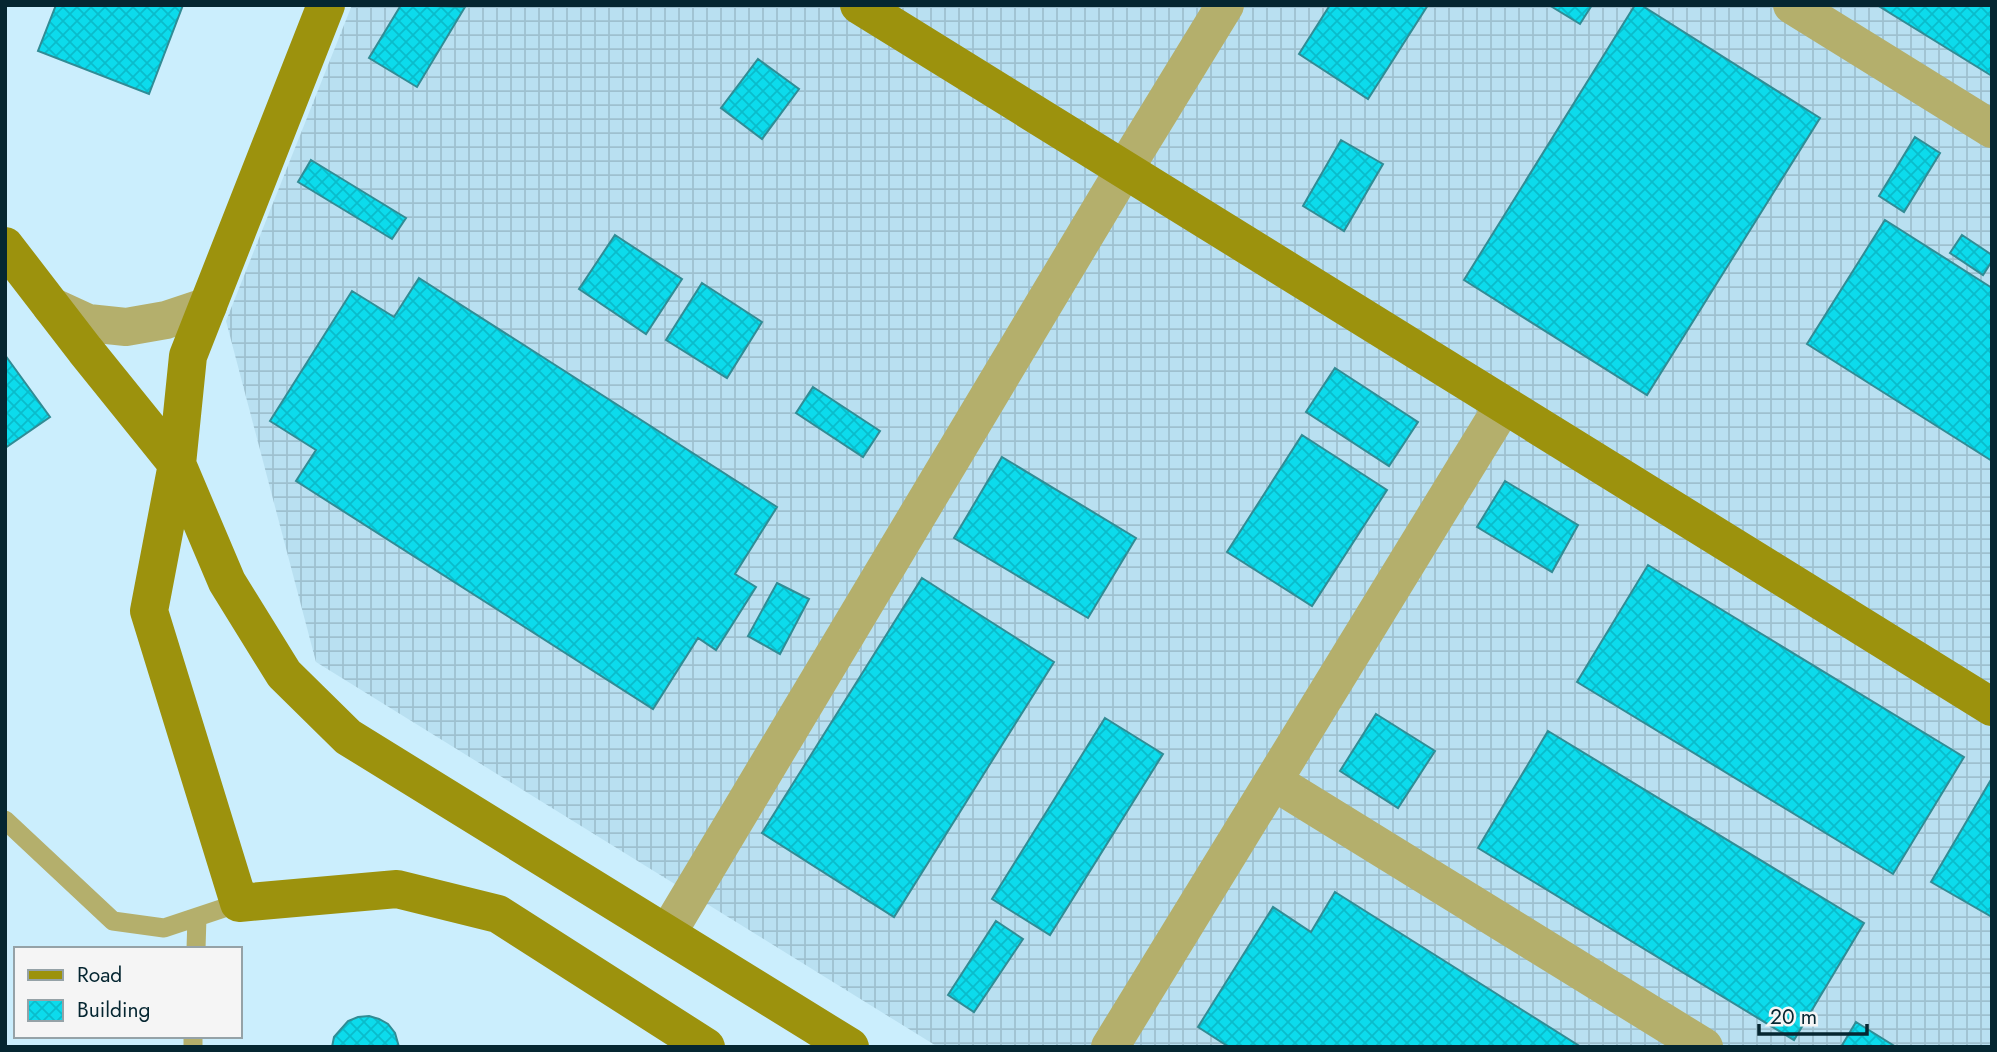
<svg xmlns="http://www.w3.org/2000/svg" width="1997" height="1052" viewBox="0 0 1997 1052" font-family="Jost,sans-serif">
  <style>
    .industrial { fill: url(#industrial-grid) }
    .building { fill: url(#building-cross-hatch); stroke: #318c95; stroke-width: 2 }
    .lines { fill: none; stroke-linecap: round; stroke-linejoin: round }
    .lane { stroke: #b4af6c; stroke-width: 19 }
    .street { stroke: #b4af6c; stroke-width: 38 }
    .secondary { stroke: #9c920d; stroke-width: 38 }
  </style>
  <defs>
    <pattern id="industrial-grid" width="8" height="8" patternUnits="userSpaceOnUse" patternTransform="scale(1.75)"><rect width="8" height="8" fill="#b9e0f1"/><path d="M0 4h8M4 0v8" fill="none" stroke="#9ec0cf"/></pattern>
    <pattern id="building-cross-hatch" width="8" height="8" patternUnits="userSpaceOnUse" patternTransform="scale(1.75)"><rect width="8" height="8" fill="#0cdbec"/><path d="M0 0l8 8M0 8l8-8" fill="none" stroke="#0abccb"/></pattern>
  </defs>
  <rect width="100%" height="100%" fill="#cbeefd"/>
  <path class="industrial" d="M352,5H1992V1047H938L316,662L226,321Z"/>
  <path class="building" d="M56,5H183L149,94L38,51Z
    M401,5L465,7L417,87L369,58Z
    M1330,5H1428L1368,99L1299,54Z
    M1549,5H1592L1580,24Z
    M1635,5H1641L1820,118L1647,395L1464,280Z
    M1877,5H1992V76Z
    M758,59L799,89L762,139L721,108Z
    M1915,137L1940,153L1904,212L1879,196Z
    M1341,140L1383,164L1344,231L1303,206Z
    M311,160L406,218L392,239L298,182Z
    M1885,220L1992,288V461L1807,344Z
    M615,235L682,279L646,334L579,289Z
    M1962,235L1992,255V261L1983,275L1950,253Z
    M419,278L777,507L735,574L756,587L716,650L698,638L653,709L296,481L316,450L270,421L352,291L394,317Z
    M702,283L762,322L727,378L666,340Z
    M5,355L50,417L5,448Z
    M1335,368L1418,422L1389,466L1306,412Z
    M813,387L880,431L863,457L796,413Z
    M1302,435L1387,490L1312,606L1227,552Z
    M1002,457L1136,538L1088,618L954,538Z
    M1505,481L1578,525L1552,572L1477,527Z
    M1648,565L1964,757L1893,874L1577,682Z
    M922,578L1054,662L894,917L762,833Z
    M777,583L809,599L780,654L748,636Z
    M1376,714L1435,751L1398,808L1340,771Z
    M1105,718L1163,754L1050,935L992,899Z
    M1548,731L1864,923L1794,1040L1478,848Z
    M1992,778V917L1931,882Z
    M1335,892L1581,1047H1229L1198,1027L1273,907L1311,932Z
    M996,921L1023,939L974,1012L948,995Z
    M369,1016L379,1019L388,1024L395,1033L399,1047H332L334,1037L348,1021L358,1017Z
    M1856,1022L1896,1047H1841Z"/>
  <g class="lines">
    <path class="lane" d="M5,820L113,921L164,928L239,903
      M196,949L197,917
      M193,1047V1036"/>
    <path class="street" d="M1792,5L1992,129
      M51,306L88,323L126,327L166,320L208,306
      M1273,781L1704,1047
      M667,934L1124,170L1225,5
      M1110,1047L1503,406"/>
    <path class="secondary" d="M326,5L188,356L177,464L149,611L239,903L397,889L498,914L706,1047
      M859,5L1992,707
      M5,246L85,350L177,464L227,582L284,674L348,737L850,1047"/>
  </g>
  <rect width="1997" height="1052" fill="none" stroke="#052631" stroke-width="14"/>
  <rect x="14" y="947" width="228" height="91" fill="#f5f5f5" stroke="#95a2a7" stroke-width="2"/>
  <rect x="28" y="970" width="35" height="10" fill="#9c920d" stroke="#95a2a7" stroke-width="2"/>
  <text x="77" y="982" font-size="21" fill="#052631">Road</text>
  <rect x="28" y="1000" width="35" height="21" fill="url(#building-cross-hatch)" stroke="#95a2a7" stroke-width="2"/>
  <text x="77" y="1017" font-size="21" fill="#052631">Building</text>
  <path d="M1759 1024v10h108v-10" fill="none" stroke="#052631" stroke-width="3.5"/>
  <text x="1770" y="1024" font-size="21" fill="#052631" stroke="#f5f5f5" stroke-width="5" paint-order="stroke">20 m</text>
</svg>
